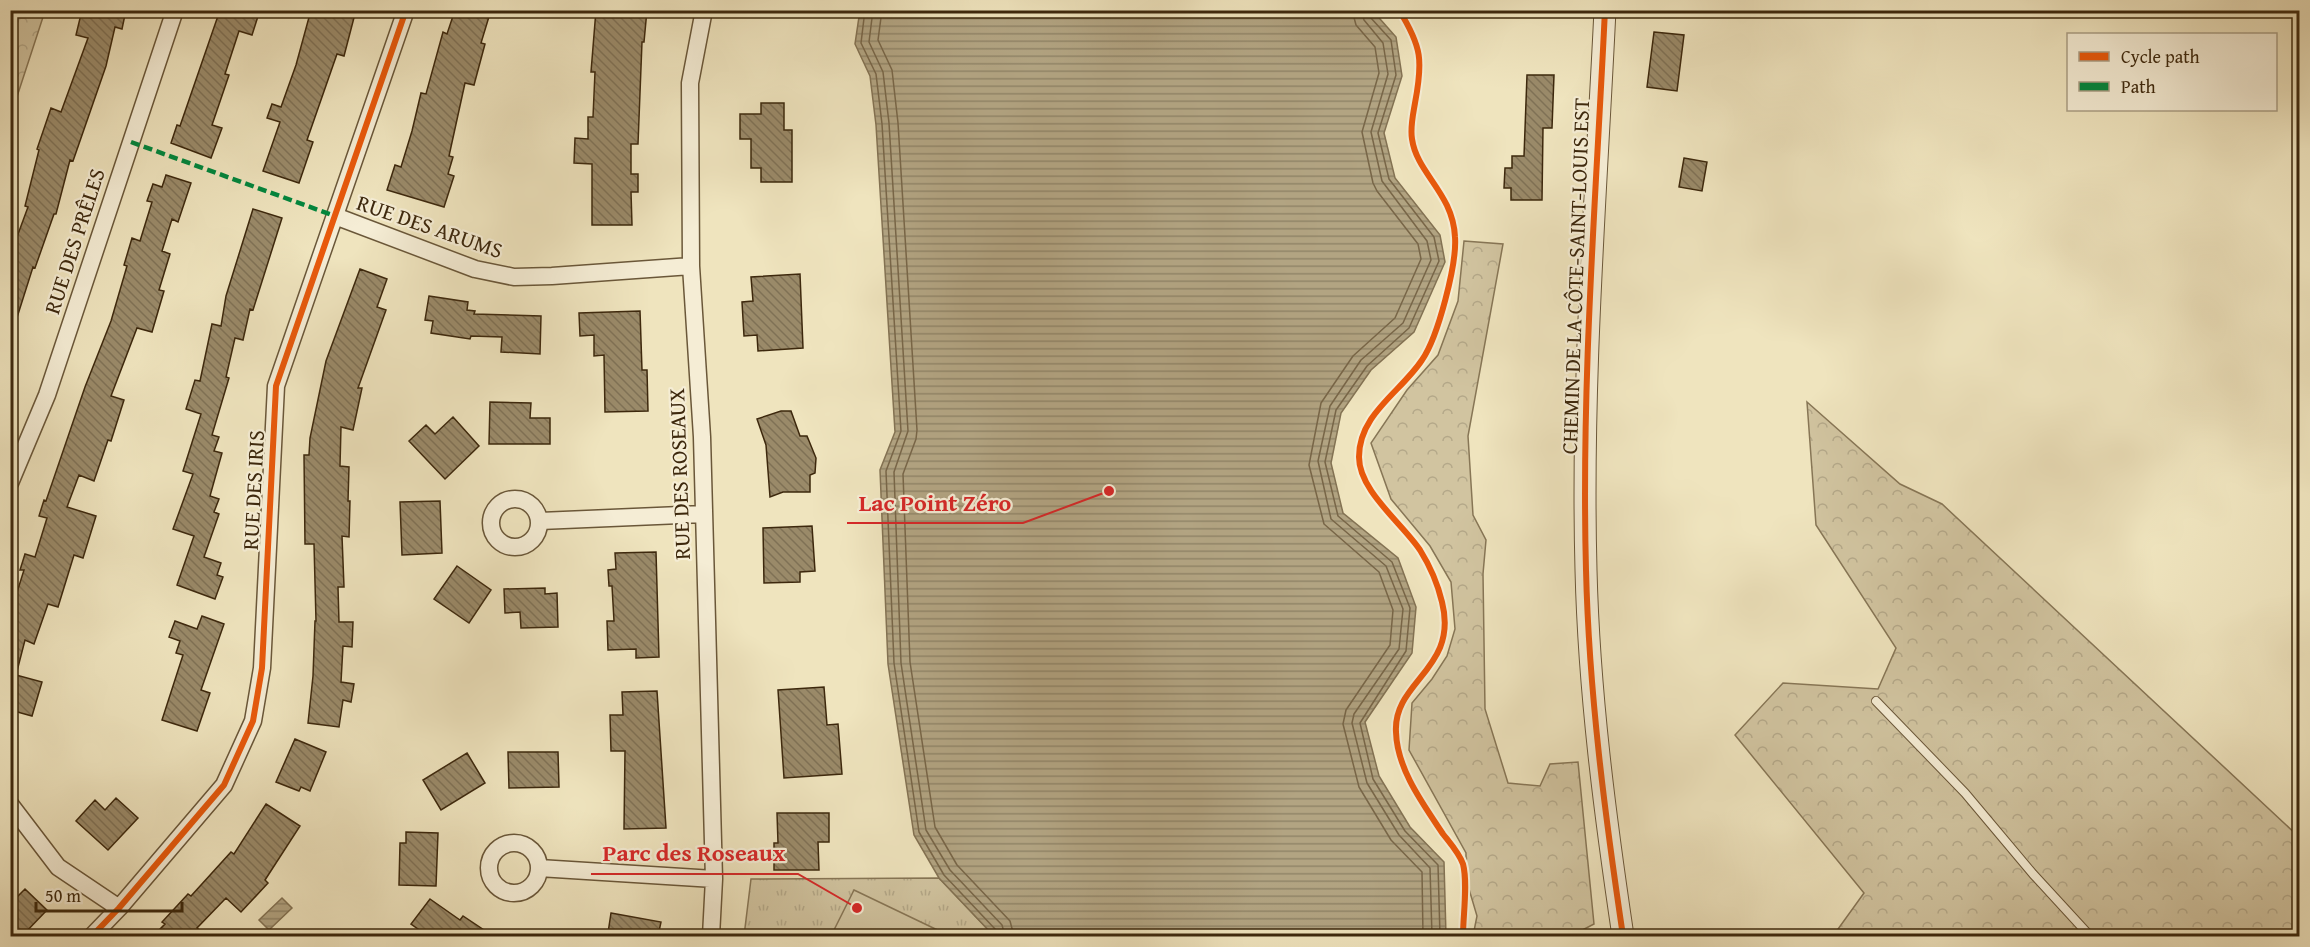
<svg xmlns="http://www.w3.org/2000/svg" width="2310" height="947" viewBox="0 0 2310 947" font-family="'Gentium Book Plus',serif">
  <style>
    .grass { fill: url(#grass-tufts); stroke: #877656; stroke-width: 1.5 }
    .forest { fill: url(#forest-crowns); stroke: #877656; stroke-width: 1.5 }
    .garden { fill: #d1c4a0; stroke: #877656; stroke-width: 1.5 }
    .water { fill: url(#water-rules); stroke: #837253; stroke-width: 1.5 }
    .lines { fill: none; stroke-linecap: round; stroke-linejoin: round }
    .shore { stroke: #786648; stroke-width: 1.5 }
    .building { fill: url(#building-back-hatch); stroke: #3d280d; stroke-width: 1.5 }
    .service-casing { stroke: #6a5739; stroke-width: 10 }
    .minor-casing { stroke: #6a5739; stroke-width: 19 }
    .tertiary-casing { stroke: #6a5739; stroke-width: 23 }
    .service { stroke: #f5edd5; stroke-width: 8 }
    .minor { stroke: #f5edd5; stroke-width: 16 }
    .tertiary { stroke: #f5edd5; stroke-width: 21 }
    .quiet { stroke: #00873e; stroke-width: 4.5; stroke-dasharray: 9 4.5; stroke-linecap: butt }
    .cycleway-casing { stroke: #f5edd5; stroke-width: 10 }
    .cycleway { stroke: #e8590c; stroke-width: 6 }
    .labels { text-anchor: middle; stroke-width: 4.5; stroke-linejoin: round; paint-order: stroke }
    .street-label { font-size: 22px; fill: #3d280d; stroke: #f5edd5 }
    .leader { fill: none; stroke: #d62828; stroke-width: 2 }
    .callout-dot { fill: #d62828; stroke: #f5edd5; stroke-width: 2 }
    .callout-label { font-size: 24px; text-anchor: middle; font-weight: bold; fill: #d62828; stroke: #f5edd5; stroke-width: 4.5; stroke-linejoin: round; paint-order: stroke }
  </style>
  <defs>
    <pattern id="grass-tufts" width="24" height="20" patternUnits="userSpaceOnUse" patternTransform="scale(1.5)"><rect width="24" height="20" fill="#d1c4a0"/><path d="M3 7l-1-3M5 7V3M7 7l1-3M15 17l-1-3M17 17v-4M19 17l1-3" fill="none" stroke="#b4a889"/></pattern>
    <pattern id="forest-crowns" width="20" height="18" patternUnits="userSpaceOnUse" patternTransform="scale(1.5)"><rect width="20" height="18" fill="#d1c4a0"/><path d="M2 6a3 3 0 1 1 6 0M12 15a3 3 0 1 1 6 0" fill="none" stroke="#b4a889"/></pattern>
    <pattern id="water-rules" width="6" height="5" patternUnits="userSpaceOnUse" patternTransform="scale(1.5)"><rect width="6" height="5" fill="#b2a482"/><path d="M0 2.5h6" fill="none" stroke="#928669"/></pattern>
    <pattern id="building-back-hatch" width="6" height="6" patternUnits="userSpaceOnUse" patternTransform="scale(1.5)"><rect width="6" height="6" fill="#9a8a69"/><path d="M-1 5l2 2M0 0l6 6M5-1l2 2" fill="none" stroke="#7f7155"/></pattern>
  </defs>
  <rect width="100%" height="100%" fill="#efe4be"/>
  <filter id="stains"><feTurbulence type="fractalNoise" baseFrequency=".00333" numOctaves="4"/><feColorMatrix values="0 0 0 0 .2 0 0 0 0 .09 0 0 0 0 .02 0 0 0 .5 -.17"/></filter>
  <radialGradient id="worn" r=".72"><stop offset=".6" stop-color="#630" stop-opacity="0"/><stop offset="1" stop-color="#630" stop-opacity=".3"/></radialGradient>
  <path class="grass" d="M939,878L994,936H744L751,879Z"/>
  <path class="forest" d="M11,10L45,11L11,115L10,11Z
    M1464,241L1503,244L1468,436L1473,515L1486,540L1483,574L1485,709L1508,783L1540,786L1550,764L1578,762L1594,924L1571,936H1473L1477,916L1466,879V853L1409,750L1412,703L1432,679L1447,656L1455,629L1451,582L1430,546L1391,499L1371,443L1407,390L1438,355L1458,301Z
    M1807,402L1900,484L1942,504L2299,837V936H1833L1864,893L1735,735L1783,683L1878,689L1896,648L1816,525Z"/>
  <path class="garden" d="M854,890L950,936H831Z"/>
  <path class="water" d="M860,10L1373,11L1396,37L1402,76L1384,133L1395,178L1440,235L1445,262L1414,332L1371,370L1341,413L1331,463L1343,513L1398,558L1416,607L1412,653L1365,722L1379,776L1410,827L1444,862L1446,936H994L939,878L914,835L888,664L880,470L895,432L876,125L870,76L855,44Z
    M282,898L292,908L269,930L259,920Z"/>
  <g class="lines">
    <path class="shore" d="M865,10L861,43L876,74L882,124L901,431L886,471L894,663L919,832L944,875L996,930L998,936
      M873,10L869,42L883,72L889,123L908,431L894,472L901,663L926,830L950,870L1002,925L1005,936
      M882,10L878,40L892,70L898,123L917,430L916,439L903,474L910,662L935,827L957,865L1010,921L1014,936
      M1352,10L1356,25L1375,47L1379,73L1362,132L1373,183L1377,191L1418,244L1421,259L1395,318L1353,356L1321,403L1309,465L1324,524L1379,572L1393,610L1390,645L1346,710L1343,724L1359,787L1391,840L1422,872L1423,936
      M1361,10L1364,20L1383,43L1388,74L1371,132L1382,181L1427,241L1431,260L1403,323L1361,360L1330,406L1318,461L1331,519L1386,566L1403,609L1399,649L1354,714L1352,723L1367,783L1399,835L1430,868L1432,936
      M1369,10L1370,17L1391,40L1396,75L1378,133L1389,179L1434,237L1439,261L1409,328L1367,366L1336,410L1325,462L1338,516L1392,562L1410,608L1406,651L1360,723L1373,779L1405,831L1438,865L1440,936"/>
  </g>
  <path class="building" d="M82,10H126L122,29L115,27L106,66L73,161L70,160L56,214H54L35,268L33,267L14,327H10V256L28,207L25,206L39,150L37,149L51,108L61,112L88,38L76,35Z
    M220,10H260L252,35L239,31L225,74L229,75L212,125L222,128L211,158L171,143L177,125L180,126Z
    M311,10H356L344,56L337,54L307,140L313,142L299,183L263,171L280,122L267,118L272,104L281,107L296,65Z
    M455,10H491L481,43L485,44L474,85L465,83L449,156L453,157L448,174L454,176L444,207L387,190L395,165L401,167L412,131L421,93L426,94L443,32L447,34Z
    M596,10H647L644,42H642L638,144H631V174H638V192H631L632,225H592V164L574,163L575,138L588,139V117H593L595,72H591Z
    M1654,32L1684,35L1677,91L1647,87Z
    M1527,75H1554L1552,128H1543L1542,200H1511V188H1504L1505,168H1512V156H1524Z
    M761,103H784V130H792V182H761V168H751V139H740V114H761Z
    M1684,158L1707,162L1702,191L1679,187Z
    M166,175L191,183L178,222L172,219L162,251L170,254L159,290L164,291L152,332L137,328L111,396L124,400L111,441L108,440L94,481L79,475L67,507L96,516L83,558L74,555L58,607L48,604L34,644L25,640L16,675L42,682L32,716L10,710V604L13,605L24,570H20L25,554L35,557L47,518L39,516L44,500L46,501L85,387L111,321L127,266L124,265L132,238L140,241L152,202L147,201L153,184L162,187Z
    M253,209L282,218L253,310L250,309L243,340L235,338L226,377L229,378L212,435L219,437L214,451L222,453L210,496L219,499L214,512L219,514L204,557L221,563L217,575L223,577L215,599L177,585L194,536L173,529L193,474L183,471L201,414L186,409L195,380L200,381L212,324L221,326L226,296Z
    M360,269L387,279L377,307L386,310L358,388H362L353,430L341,427L340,466L349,467L348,501H350L349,537L342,536L344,587H338L339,622H353L352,647L343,646L341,682L354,684L351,702L343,700L339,727L308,723L313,676L315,621H316L314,544H305L304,455H309L310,438L326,361Z
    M800,274L803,348L758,351L757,335L744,336L742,302L753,301L751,277Z
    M429,296L468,302L467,310L475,311L474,314L541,316L540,354L501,352L502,337L471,336L470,339L431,333L433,321L425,320Z
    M640,311L642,370H647L648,411L605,412L604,355L594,356V335L580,336L579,313Z
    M490,402L531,403L530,418H550V444H489Z
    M781,411H791L800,436H807L816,458L815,473L810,475V492H783L770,497L766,445L757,419Z
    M453,417L479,446L445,479L409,441L426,425L435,434Z
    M440,501L442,553L402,555L400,502Z
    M812,526L815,571L800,572V582L764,583L763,528Z
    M656,552L659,657L636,658V649L608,650L607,621H614L612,586H609L608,570L616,569L615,553Z
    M457,566L491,590L469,623L434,599Z
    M545,588V594L557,593L558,627L521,628L520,612L505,613L504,589Z
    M202,616L224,624L201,690L210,693L197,731L162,720L183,655L176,653L180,641L169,637L175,621L197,629Z
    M824,687L827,725L838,724L842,774L784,778L778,690Z
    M657,691L666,828L624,829L625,751H611L610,715H623L622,692Z
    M295,739L326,752L310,791L301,787L299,791L276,782Z
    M508,752H558L559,787L509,788Z
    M467,753L485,783L441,810L423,780Z
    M116,798L138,818L108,850L76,821L95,800L105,810Z
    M266,804L300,826L265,880L268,883L241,912L226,898L197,928L207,936H153L165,924L162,922L188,894L191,896L231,852L234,854Z
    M777,813H829V842H818L819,870H774V843H778Z
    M406,832L438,833L436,886L399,885L400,843H406Z
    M25,889L47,910L22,936H10V904Z
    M430,899L460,920L463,916L493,936H428L411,924Z
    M611,913L661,922L658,936H619V935L608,933Z"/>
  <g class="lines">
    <defs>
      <path id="service" d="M1876,701L1965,793L2033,874L2090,936"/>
      <path id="minor" d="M704,10L690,83L691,266L702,437L714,879L711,936
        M335,216L475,269L514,277L552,276L691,266
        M10,483L47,395L175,10
        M491 523a24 24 0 1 1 48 0a24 24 0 1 1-48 0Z
        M540,521L704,514
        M10,804L58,867L119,908
        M489 868a25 25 0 1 1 50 0a25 25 0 1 1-50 0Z
        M539,868L714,879
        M92,936L119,908L224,785L253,721L262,668L276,386L406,10"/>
      <path id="tertiary" d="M1605,10C1596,197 1581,383 1586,570C1589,693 1605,815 1623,936"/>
    </defs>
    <use href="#service" class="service-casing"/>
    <use href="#minor" class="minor-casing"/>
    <use href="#tertiary" class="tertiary-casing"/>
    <use href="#service" class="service"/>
    <use href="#minor" class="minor"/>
    <use href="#tertiary" class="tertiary"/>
    <path class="quiet" d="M131,142L335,216"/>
    <defs>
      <path id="cycleway" d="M1399,10C1422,47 1423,61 1415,103C1413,115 1410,127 1412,139C1417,174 1453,193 1455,237C1457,264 1438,337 1422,360C1401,392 1359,414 1359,457C1359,491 1402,523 1420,550C1430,566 1438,585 1442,602C1459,669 1393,681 1396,732C1397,769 1423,804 1443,834C1450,843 1459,853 1463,864C1468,883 1463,916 1463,936
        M1605,10C1596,197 1581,383 1586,570C1589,693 1605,815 1623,936
        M92,936L119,908L224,785L253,721L262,668L276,386L406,10"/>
    </defs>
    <use href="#cycleway" class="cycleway-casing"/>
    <use href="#cycleway" class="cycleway"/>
  </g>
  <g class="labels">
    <g class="street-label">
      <text transform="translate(430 226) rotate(19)" y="8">RUE DES ARUMS</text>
      <text transform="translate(74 241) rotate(-72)" y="8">RUE DES PRÊLES</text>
      <text transform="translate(1575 276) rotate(-88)" y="8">CHEMIN DE LA CÔTE-SAINT-LOUIS EST</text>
      <text transform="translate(679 474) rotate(-92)" y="8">RUE DES ROSEAUX</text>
      <text transform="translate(253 490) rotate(-87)" y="8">RUE DES IRIS</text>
    </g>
  </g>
  <path class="leader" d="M1109 491L1023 523H847M857 908L798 874H591"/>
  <g class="callout-dot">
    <circle cx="1109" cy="491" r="6"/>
    <circle cx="857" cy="908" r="6"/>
  </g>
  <g class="callout-label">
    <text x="935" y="511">Lac Point Zéro</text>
    <text x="694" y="861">Parc des Roseaux</text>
  </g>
  <rect width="2310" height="947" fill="none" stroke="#efe4be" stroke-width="36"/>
  <rect x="12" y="12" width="2286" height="923" fill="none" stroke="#3d280d" stroke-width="3"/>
  <rect x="18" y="18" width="2274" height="911" fill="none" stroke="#3d280d" stroke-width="1.5"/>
  <rect x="2067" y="33" width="210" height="78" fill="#f5edd5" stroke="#ab9e85" stroke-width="1.5"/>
  <rect x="2079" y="52" width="30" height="9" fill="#e8590c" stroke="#ab9e85" stroke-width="1.5"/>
  <text x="2121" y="63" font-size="18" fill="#3d280d">Cycle path</text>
  <rect x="2079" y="82" width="30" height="9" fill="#00873e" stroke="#ab9e85" stroke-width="1.5"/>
  <text x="2121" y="93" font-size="18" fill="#3d280d">Path</text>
  <path d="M36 902v9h146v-9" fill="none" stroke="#3d280d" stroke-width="3"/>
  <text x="45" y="902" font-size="18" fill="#3d280d" stroke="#f5edd5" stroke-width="4.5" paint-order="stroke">50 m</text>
  <rect width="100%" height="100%" filter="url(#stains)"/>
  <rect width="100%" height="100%" fill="url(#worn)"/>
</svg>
